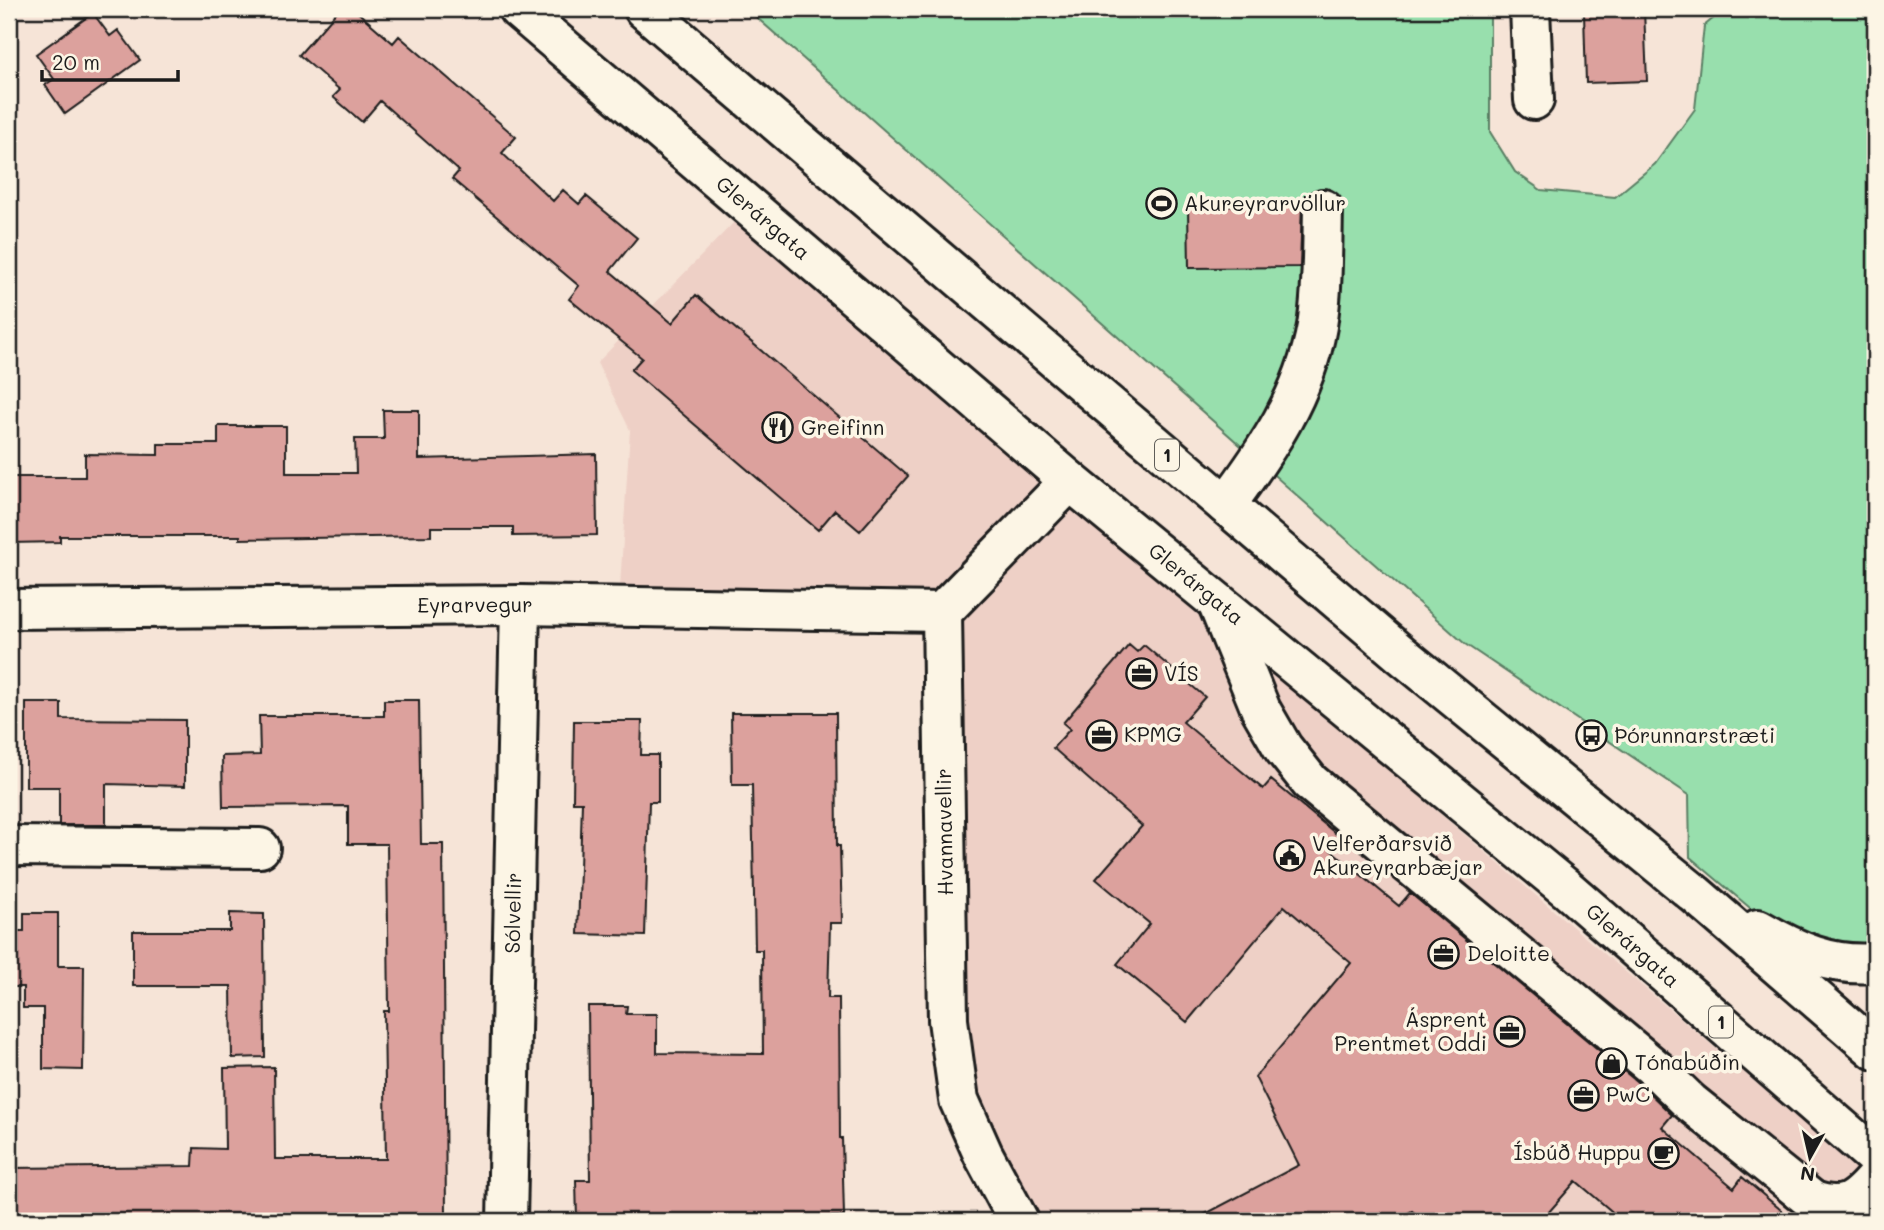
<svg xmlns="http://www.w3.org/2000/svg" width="1884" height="1230" viewBox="0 0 1884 1230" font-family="Mali,sans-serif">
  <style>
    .built { fill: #eed0c6 }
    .green { fill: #98dfad; stroke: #5a7e64; stroke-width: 2 }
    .building { fill: #dca19d; stroke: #1c1c1c; stroke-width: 2 }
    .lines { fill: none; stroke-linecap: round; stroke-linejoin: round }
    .minor-casing { stroke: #1c1c1c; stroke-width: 44 }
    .highway-casing { stroke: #1c1c1c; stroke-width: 44 }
    .minor { stroke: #fcf5e5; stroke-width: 38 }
    .highway { stroke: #fcf5e5; stroke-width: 38 }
    .labels { text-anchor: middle; stroke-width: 7; stroke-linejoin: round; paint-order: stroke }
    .shield { fill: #fcf5e5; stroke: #5f5d58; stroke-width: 2 }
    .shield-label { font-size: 19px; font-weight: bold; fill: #1c1c1c }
    .poi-label { font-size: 21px; fill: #1c1c1c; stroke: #fcf5e5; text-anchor: start }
    .street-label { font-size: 21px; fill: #1c1c1c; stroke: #fcf5e5 }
  </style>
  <rect width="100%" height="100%" fill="#f6e4d7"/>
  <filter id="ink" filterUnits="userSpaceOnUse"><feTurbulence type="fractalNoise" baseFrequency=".0143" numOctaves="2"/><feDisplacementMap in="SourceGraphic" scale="14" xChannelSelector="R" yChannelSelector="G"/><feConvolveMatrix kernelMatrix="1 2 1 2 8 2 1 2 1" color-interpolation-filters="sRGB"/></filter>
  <g filter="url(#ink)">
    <path class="built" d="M739,217L1875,1184V1221H1028L969,1099L950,608L619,602L630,430L597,363Z"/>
    <path class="green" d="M747,9H1490V132L1515,172L1541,190L1615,197L1655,164L1695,109L1704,26L1725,9H1875V949H1832L1763,919L1690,857L1689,795L1465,644Z"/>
    <path class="building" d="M339,9H354L393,43L399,36L516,137L502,153L553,201L563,190L579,204L586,196L637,238L610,271L672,323L696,295L908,476L860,531L835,510L818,530L631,370L642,358L569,299L579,286L452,179L459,171L380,101L362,122L333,97L340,90L299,55Z
      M1644,10L1647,81L1586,83L1584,13Z
      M93,13L110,36L118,30L140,60L65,114L45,85L54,79L36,54Z
      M1302,205L1300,267L1189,268L1188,207Z
      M383,410H419V459L596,454L597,535L513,536V527H431V536L240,539V536H60V542L9,543V477H85V454L158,455V444H218V426H286V473H356L355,439H384Z
      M1129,645L1137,652L1144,645L1205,697L1183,722L1263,789L1271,780L1341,838L1331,850L1399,906L1410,893L1642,1086L1672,1115L1662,1127L1703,1162L1734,1188L1742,1177L1794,1221H1623L1576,1181L1541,1221H1425L1412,1211L1392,1221H1192L1299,1165L1255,1077L1351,963L1284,906L1187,1022L1117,964L1150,924L1096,879L1142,826L1053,748L1070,729L1063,723Z
      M384,700H419L421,844H443L446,1215L347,1217V1221H9V1168L193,1166L194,1148L225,1149L224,1068L274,1067L275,1159H386L384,1011H389L387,844H348V806L223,807L222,756L260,755L259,716H384Z
      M26,703H61V719L185,720V786L106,784V825H59V787H26Z
      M731,713H836L837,846H840L842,923H830L828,998H839L840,1138H842L844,1216L716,1217L642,1219V1221L577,1220L576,1180H590L588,1006H627L626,1014H657V1053L763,1054L762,950H755L752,785H732Z
      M574,721H642L641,755H658V802H649L645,936L578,934L582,802H573Z
      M24,913H58V966H84L83,1070L43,1069V1008H23V987H9V931H24Z
      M230,913L264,914L265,1057L232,1058L231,986H133V931H230Z"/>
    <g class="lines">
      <defs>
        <g id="minor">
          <path d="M1530,9L1534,100"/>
          <path d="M1226,505C1267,450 1305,395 1317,326C1323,288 1322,247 1323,209"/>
          <path d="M1217,602L1261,710L1283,748L1310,782L1657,1070L1690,1102L1813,1201L1827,1221"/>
          <path id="s1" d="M9,609L520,605L942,612"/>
          <path d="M9,846L260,848"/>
          <path d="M1813,1201C1844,1211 1855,1202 1875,1179"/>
          <path id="s2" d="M507,1221L520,605"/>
          <path d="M1019,1221L983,1154L959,1100L948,1020L942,612L1070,481"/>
        </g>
        <g id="highway">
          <path id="s3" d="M518,9L1070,481L1567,889L1875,1157"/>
          <path d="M644,9L1403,656L1695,894L1875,1050"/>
          <path d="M1758,929C1796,951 1831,967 1875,963"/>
        </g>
      </defs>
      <use href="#minor" class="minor-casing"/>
      <use href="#highway" class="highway-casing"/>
      <use href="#minor" class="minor"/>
      <use href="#highway" class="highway"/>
    </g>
  </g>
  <defs>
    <symbol id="stadium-ring" viewBox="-11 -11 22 22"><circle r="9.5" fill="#fcf5e5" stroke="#1c1c1c" stroke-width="1.5"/><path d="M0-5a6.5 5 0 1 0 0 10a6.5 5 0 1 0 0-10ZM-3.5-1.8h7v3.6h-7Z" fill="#1c1c1c"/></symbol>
    <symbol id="restaurant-ring" viewBox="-11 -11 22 22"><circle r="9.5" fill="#fcf5e5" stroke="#1c1c1c" stroke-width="1.5"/><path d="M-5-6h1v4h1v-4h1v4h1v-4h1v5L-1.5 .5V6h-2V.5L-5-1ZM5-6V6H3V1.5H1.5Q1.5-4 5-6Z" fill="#1c1c1c"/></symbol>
    <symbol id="office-ring" viewBox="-11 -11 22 22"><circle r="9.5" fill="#fcf5e5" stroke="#1c1c1c" stroke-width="1.5"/><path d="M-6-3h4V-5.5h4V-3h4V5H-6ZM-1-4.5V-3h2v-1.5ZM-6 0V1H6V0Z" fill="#1c1c1c"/></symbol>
    <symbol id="bus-ring" viewBox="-11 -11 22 22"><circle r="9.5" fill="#fcf5e5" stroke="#1c1c1c" stroke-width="1.5"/><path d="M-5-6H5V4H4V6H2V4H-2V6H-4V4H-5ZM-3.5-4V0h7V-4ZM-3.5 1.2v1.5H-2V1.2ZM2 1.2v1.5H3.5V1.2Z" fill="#1c1c1c"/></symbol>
    <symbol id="civic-ring" viewBox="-11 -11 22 22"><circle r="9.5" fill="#fcf5e5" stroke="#1c1c1c" stroke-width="1.5"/><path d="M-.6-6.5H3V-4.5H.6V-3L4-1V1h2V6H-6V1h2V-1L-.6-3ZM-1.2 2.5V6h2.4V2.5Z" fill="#1c1c1c"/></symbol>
    <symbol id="shop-ring" viewBox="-11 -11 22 22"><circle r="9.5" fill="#fcf5e5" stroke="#1c1c1c" stroke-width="1.5"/><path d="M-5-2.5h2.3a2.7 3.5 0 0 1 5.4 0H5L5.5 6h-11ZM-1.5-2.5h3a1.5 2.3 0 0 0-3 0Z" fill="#1c1c1c"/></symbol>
    <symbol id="cafe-ring" viewBox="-11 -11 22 22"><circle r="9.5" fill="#fcf5e5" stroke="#1c1c1c" stroke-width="1.5"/><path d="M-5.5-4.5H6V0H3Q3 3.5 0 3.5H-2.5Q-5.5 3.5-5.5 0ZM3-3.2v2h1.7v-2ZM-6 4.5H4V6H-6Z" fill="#1c1c1c"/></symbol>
  </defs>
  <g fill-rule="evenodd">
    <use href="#stadium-ring" x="1144" y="186" width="35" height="35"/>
    <use href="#restaurant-ring" x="760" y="410" width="35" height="35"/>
    <use href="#office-ring" x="1124" y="656" width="35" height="35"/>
    <use href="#office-ring" x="1084" y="718" width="35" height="35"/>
    <use href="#bus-ring" x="1574" y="718" width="35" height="35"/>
    <use href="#civic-ring" x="1272" y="838" width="35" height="35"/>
    <use href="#office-ring" x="1426" y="936" width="35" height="35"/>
    <use href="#office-ring" x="1492" y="1014" width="35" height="35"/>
    <use href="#shop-ring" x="1594" y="1046" width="35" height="35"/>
    <use href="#office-ring" x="1566" y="1078" width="35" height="35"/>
    <use href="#cafe-ring" x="1646" y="1136" width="35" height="35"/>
  </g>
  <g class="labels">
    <g class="shield">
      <rect x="1155" y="439.5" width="24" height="31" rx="5"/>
      <rect x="1709" y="1006.5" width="24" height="31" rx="5"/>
    </g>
    <g class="shield-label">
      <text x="1167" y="462">1</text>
      <text x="1721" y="1029">1</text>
    </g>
    <g class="poi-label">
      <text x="1184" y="211">Akureyrarvöllur</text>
      <text x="801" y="435">Greifinn</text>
      <text x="1164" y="681">VÍS</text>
      <text x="1124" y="742">KPMG</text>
      <text x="1614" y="743">Þórunnarstræti</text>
      <text x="1312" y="851">Velferðarsvið<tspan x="1312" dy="24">Akureyrarbæjar</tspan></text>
      <text x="1467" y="961">Deloitte</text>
      <text x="1487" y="1027" text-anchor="end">Ásprent<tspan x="1487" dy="24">Prentmet Oddi</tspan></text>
      <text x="1635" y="1070">Tónabúðin</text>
      <text x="1606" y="1102">PwC</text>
      <text x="1641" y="1160" text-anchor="end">Ísbúð Huppu</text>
    </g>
    <g class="street-label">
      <text dy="7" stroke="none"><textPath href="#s3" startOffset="322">Glerárgata</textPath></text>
      <text dy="7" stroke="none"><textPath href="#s3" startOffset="889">Glerárgata</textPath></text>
      <text dy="7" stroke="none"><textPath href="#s1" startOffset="466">Eyrarvegur</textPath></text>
      <text transform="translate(945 832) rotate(-91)" y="7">Hvannavellir</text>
      <text dy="7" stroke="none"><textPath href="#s2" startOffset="308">Sólvellir</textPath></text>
      <text dy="7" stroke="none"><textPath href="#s3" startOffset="1456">Glerárgata</textPath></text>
    </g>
  </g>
  <rect width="1884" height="1230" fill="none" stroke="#fcf5e5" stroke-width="35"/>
  <rect x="18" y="18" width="1849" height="1195" fill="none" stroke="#1c1c1c" stroke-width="2.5" filter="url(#ink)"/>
  <g transform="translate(1810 1157) rotate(188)" stroke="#fcf5e5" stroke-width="5" paint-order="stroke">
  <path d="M0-5L12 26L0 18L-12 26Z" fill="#1c1c1c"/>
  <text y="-10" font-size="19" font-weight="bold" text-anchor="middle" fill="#1c1c1c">N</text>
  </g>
  <path d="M42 70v10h136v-10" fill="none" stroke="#1c1c1c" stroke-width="3.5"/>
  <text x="52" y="70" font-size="21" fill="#1c1c1c" stroke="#fcf5e5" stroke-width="5" paint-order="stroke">20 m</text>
</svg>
